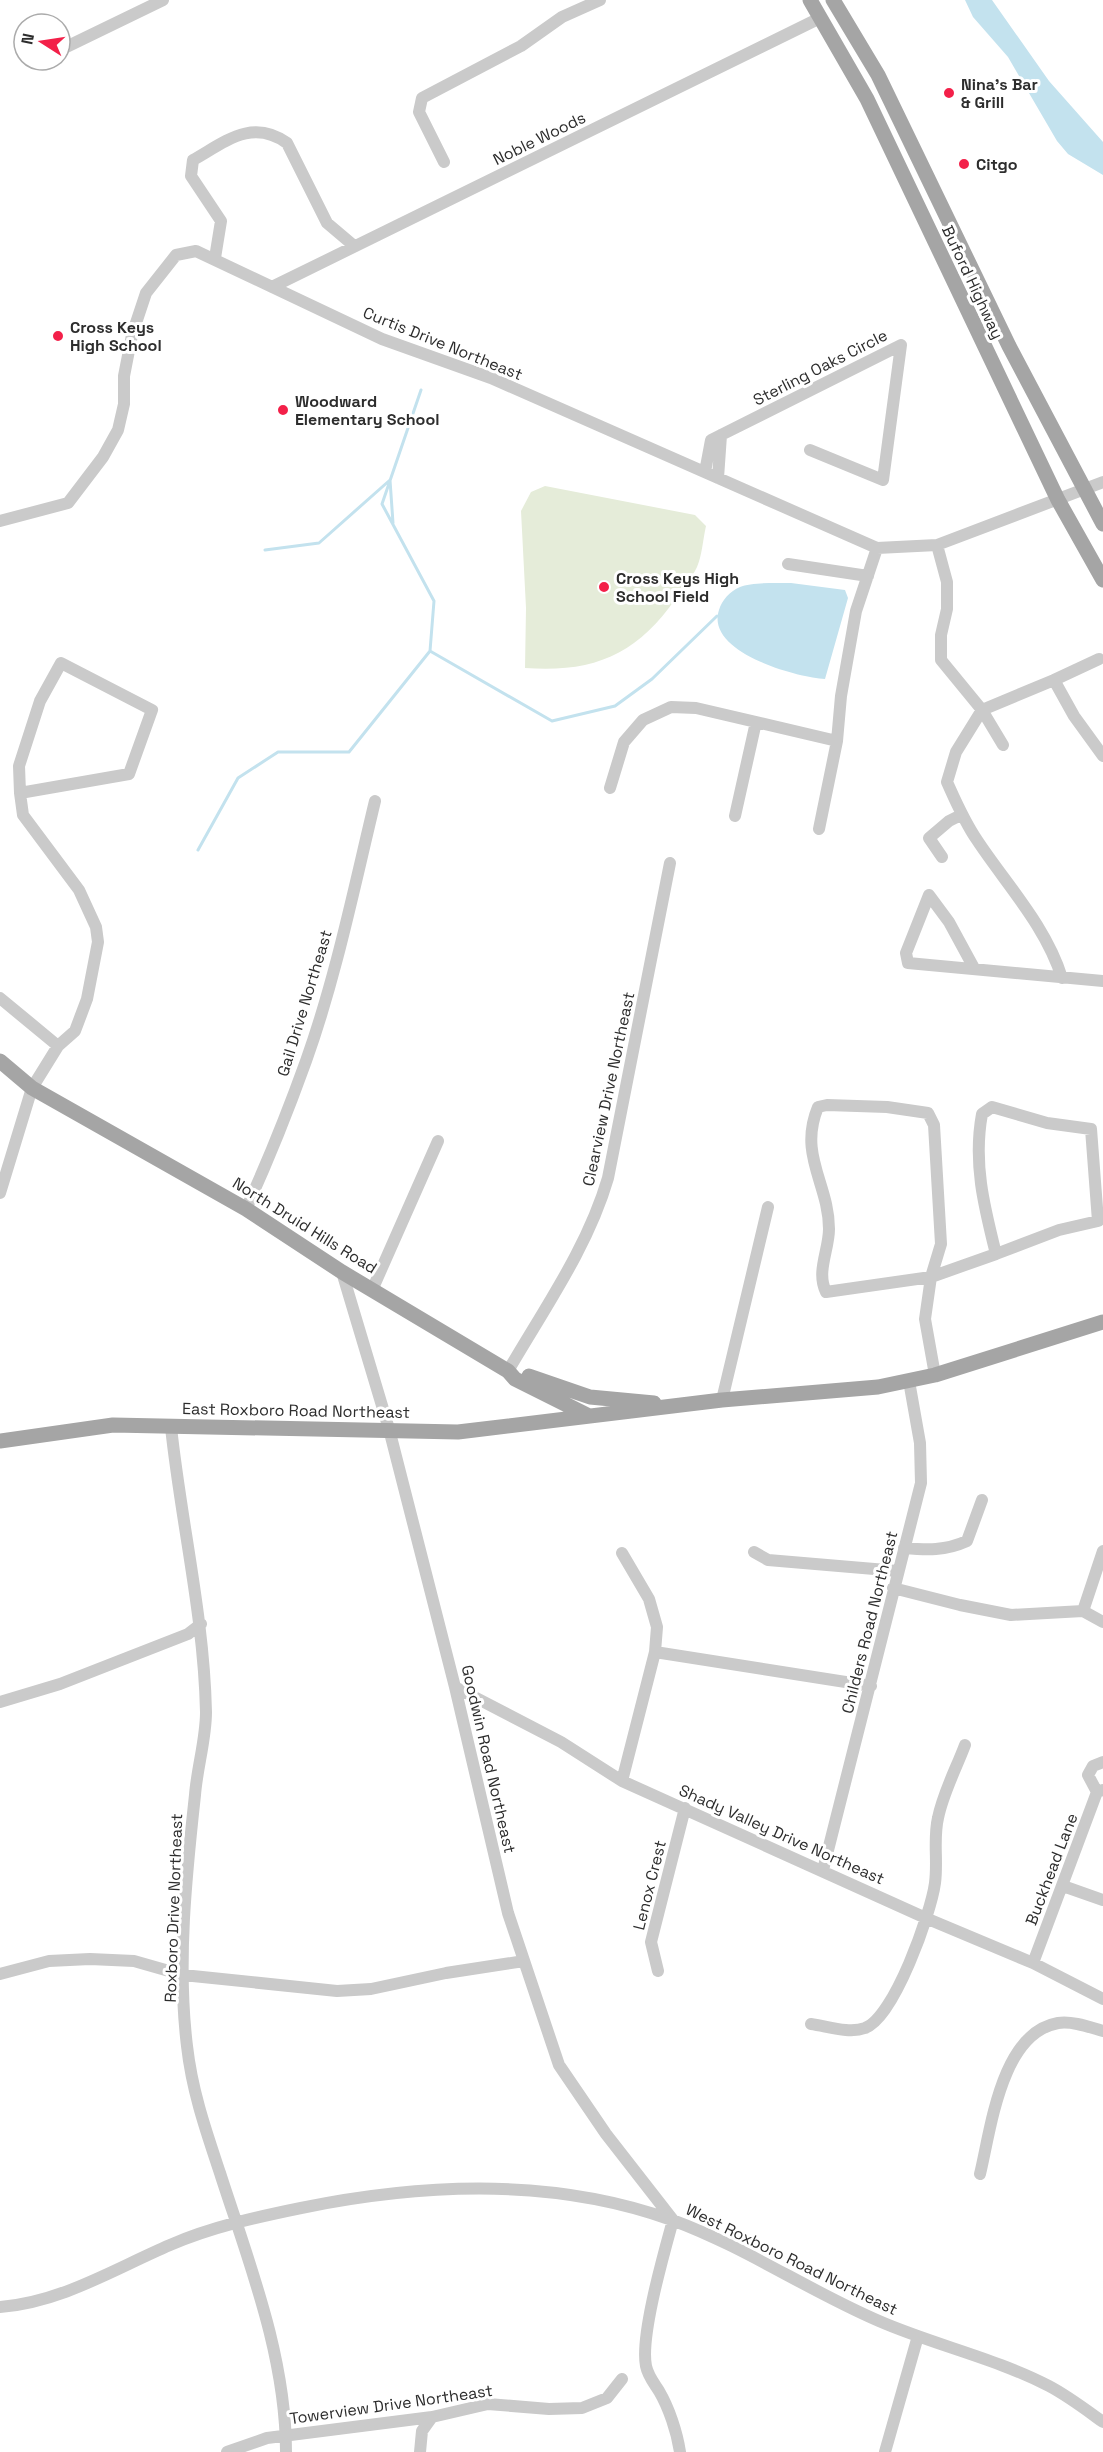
<svg xmlns="http://www.w3.org/2000/svg" width="1103" height="2452" viewBox="0 0 1103 2452" font-family="'Space Grotesk',sans-serif">
  <style>
    .green { fill: #e5ecd9 }
    .water { fill: #c3e2ee }
    .lines { fill: none; stroke-linecap: round; stroke-linejoin: round }
    .stream { stroke: #c3e2ee; stroke-width: 3 }
    .minor { stroke: #cacaca; stroke-width: 12 }
    .major { stroke: #a5a5a5; stroke-width: 15 }
    .poi-dot { fill: #f32049; stroke: #fff; stroke-width: 2 }
    .labels { text-anchor: middle; stroke-width: 6; stroke-linejoin: round; paint-order: stroke }
    .poi-label { font-size: 16px; font-weight: bold; fill: #2d2d2d; stroke: #fff; text-anchor: start }
    .street-label { font-size: 16px; fill: #2d2d2d; stroke: #fff }
  </style>
  <rect width="100%" height="100%" fill="#fff"/>
  <path class="green" d="M545,486L695,515L706,526C703,539 702,556 697,567C692,578 683,588 676,598C637,655 593,673 525,668L526,608L521,511L531,492Z"/>
  <path class="water" d="M965,0H992L1049,81L1103,142V175L1068,154L1057,141L1008,57L973,17Z
    M791,583L845,590L848,598L825,679C795,677 705,652 719,610C722,600 730,591 740,587C751,582 778,583 791,583Z"/>
  <g class="lines">
    <path class="stream" d="M421,390L382,504L434,601L430,651L552,721L615,706L652,679L717,616
      M265,550L319,543L390,480L393,523
      M198,850L238,778L278,752H349L430,651"/>
    <path class="minor" d="M60,50L163,0
      M36,61L39,60
      M444,162L419,112L422,98L521,46L562,17L600,0
      M215,258L221,221L191,176L193,160C225,142 252,118 287,143L327,223L353,245
      M272,287L820,18
      M705,472L711,440L901,345L883,480L810,450
      M718,478L721,435
      M0,521L68,503L103,457L118,430L124,404V376L132,335L146,293L176,255L196,251L382,339L491,378L877,548L937,545L1103,482
      M937,545L947,582V609L941,635V660L982,710L1003,745
      M788,564L868,576
      M61,663L152,710L129,774L20,793L19,766L40,701Z
      M1054,680L1099,659
      M610,788L624,742L643,720L671,707L696,708L837,741L841,696L856,611L877,548
      M735,816L756,722
      M819,829L837,741
      M942,857L929,838L949,821L961,815
      M929,895L906,953L908,963L1103,981
      M929,895L949,922L974,968
      M1062,978C1046,926 1006,884 977,840C964,821 956,802 947,782L956,752L982,710L1054,680L1074,716L1103,756
      M0,998L58,1046
      M827,1105L887,1107L928,1113L934,1125L941,1244L931,1277L826,1292C816,1272 829,1250 829,1229C829,1184 798,1155 818,1107Z
      M992,1107L1047,1123L1091,1129L1098,1221L1059,1230L996,1254C984,1206 973,1163 982,1114Z
      M0,1193L32,1088L58,1046L75,1031L87,999L98,942L96,927L79,890L23,815L20,793
      M246,1209C268,1161 288,1111 306,1061C336,977 354,888 375,801
      M342,1272L389,1429L455,1687L508,1913L559,2065L606,2134L673,2220C664,2253 640,2336 646,2366C648,2376 654,2383 659,2391C669,2408 677,2432 680,2452
      M373,1288L438,1141
      M508,1371C544,1309 588,1247 608,1178L670,863
      M935,1375L925,1319L931,1277L996,1254
      M722,1400L768,1207
      M171,1427C181,1522 204,1616 206,1712C206,1739 197,1768 195,1795C186,1877 177,1964 187,2046C192,2091 206,2131 220,2173C249,2263 286,2356 286,2452
      M904,1548C927,1550 945,1551 967,1541L982,1500
      M754,1552L768,1560L898,1571
      M622,1553L649,1599L657,1627L655,1652L622,1781
      M893,1588L960,1605L1011,1615L1083,1611L1103,1622
      M1083,1611L1103,1551
      M655,1652L871,1686
      M455,1687L561,1742L622,1781L928,1919L1033,1963L1103,1999
      M0,1702L60,1684L188,1634L201,1624
      M1097,1792L1088,1775L1093,1766L1103,1762
      M823,1870L921,1483L920,1443L909,1381
      M1063,1886L1103,1900
      M1033,1963L1097,1792L1103,1790
      M658,1971L651,1942L685,1808
      M0,1974L49,1961L90,1959L134,1961L183,1975L337,1991L371,1989L446,1973L524,1961
      M811,2024C827,2026 849,2034 865,2028C894,2018 931,1913 935,1883C938,1861 933,1839 938,1818C943,1793 956,1769 965,1745
      M980,2174C991,2129 1001,2033 1058,2023C1073,2021 1089,2027 1103,2031
      M0,2307C62,2302 114,2269 170,2245C211,2227 257,2217 301,2208C423,2183 553,2177 672,2220C743,2246 809,2291 879,2321C934,2345 995,2358 1049,2386C1068,2396 1085,2409 1103,2422
      M227,2452L267,2438L432,2417L488,2404L549,2409L582,2408L607,2398L622,2379
      M420,2452L422,2431L432,2417
      M885,2452L918,2336"/>
    <path class="major" d="M810,0L867,99L1058,500L1103,580
      M833,0L878,75L1009,346L1103,524
      M0,1061L32,1088L246,1209L342,1272L508,1371L515,1379L589,1416
      M529,1376L590,1397L654,1403
      M0,1441L113,1425L458,1432L722,1400L878,1387L935,1375L1103,1322"/>
  </g>
  <g class="poi-dot">
    <circle cx="949" cy="93" r="6"/>
    <circle cx="964" cy="164" r="6"/>
    <circle cx="58" cy="336" r="6"/>
    <circle cx="283" cy="410" r="6"/>
    <circle cx="604" cy="587" r="6"/>
  </g>
  <g class="labels">
    <g class="poi-label">
      <text x="961" y="90">Nina’s Bar<tspan x="961" dy="18">&amp; Grill</tspan></text>
      <text x="976" y="170">Citgo</text>
      <text x="70" y="333">Cross Keys<tspan x="70" dy="18">High School</tspan></text>
      <text x="295" y="407">Woodward<tspan x="295" dy="18">Elementary School</tspan></text>
      <text x="616" y="584">Cross Keys High<tspan x="616" dy="18">School Field</tspan></text>
    </g>
    <g class="street-label">
      <text transform="translate(539 138) rotate(-26)" y="6">Noble Woods</text>
      <text transform="translate(973 282) rotate(65)" y="6">Buford Highway</text>
      <text transform="translate(443 343) rotate(22)" y="6">Curtis Drive Northeast</text>
      <text transform="translate(820 367) rotate(-27)" y="6">Sterling Oaks Circle</text>
      <text transform="translate(304 1003) rotate(-73)" y="6">Gail Drive Northeast</text>
      <text transform="translate(608 1089) rotate(-78)" y="6">Clearview Drive Northeast</text>
      <text transform="translate(305 1225) rotate(32)" y="6">North Druid Hills Road</text>
      <text transform="translate(296 1410) rotate(1)" y="6">East Roxboro Road Northeast</text>
      <text transform="translate(869 1622) rotate(-76)" y="6">Childers Road Northeast</text>
      <text transform="translate(489 1759) rotate(77)" y="6">Goodwin Road Northeast</text>
      <text transform="translate(782 1834) rotate(24)" y="6">Shady Valley Drive Northeast</text>
      <text transform="translate(1051 1869) rotate(-69)" y="6">Buckhead Lane</text>
      <text transform="translate(649 1885) rotate(-76)" y="6">Lenox Crest</text>
      <text transform="translate(173 1908) rotate(-88)" y="6">Roxboro Drive Northeast</text>
      <text transform="translate(792 2259) rotate(26)" y="6">West Roxboro Road Northeast</text>
      <text transform="translate(391 2404) rotate(-8)" y="6">Towerview Drive Northeast</text>
    </g>
  </g>
  <g transform="translate(42 42) rotate(282)"><circle r="28" fill="#ffffff" stroke="#ababab" stroke-width="1.5"/>
  <path d="M0-4.5L10 22L0 15L-10 22Z" fill="#f32049"/>
  <text y="-9" font-size="16" font-weight="bold" text-anchor="middle" fill="#2d2d2d">N</text>
  </g>
</svg>
